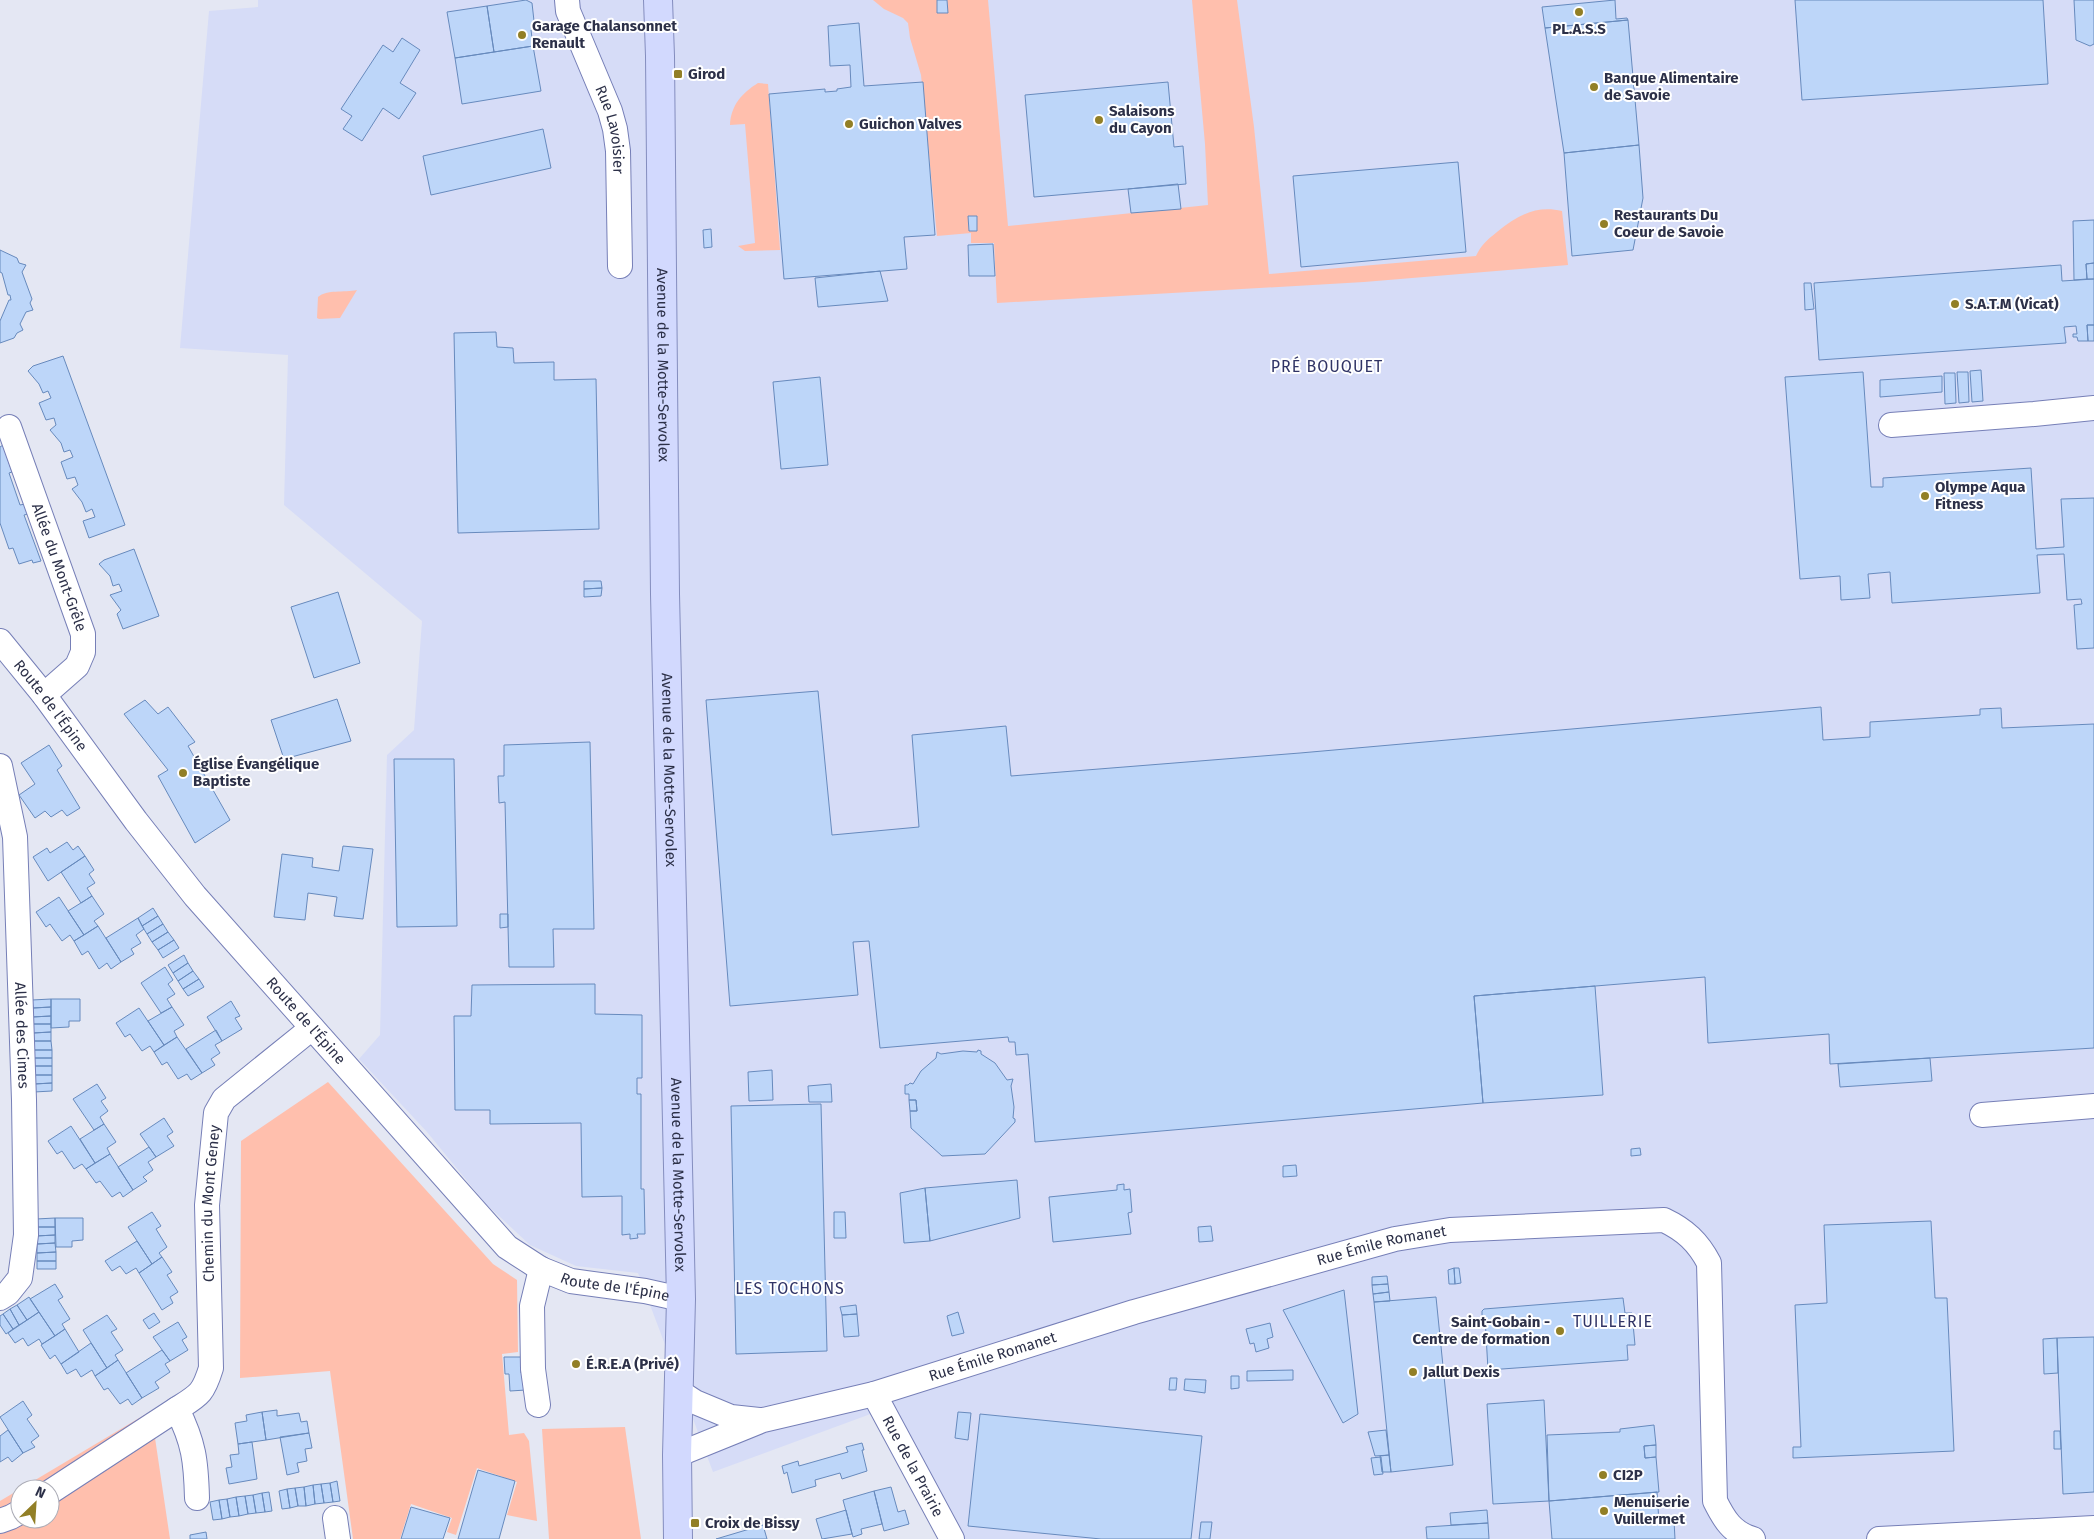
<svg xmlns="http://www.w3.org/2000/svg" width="2094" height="1539" viewBox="0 0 2094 1539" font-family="'Fira Sans',sans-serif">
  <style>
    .built { fill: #d6dcf7 }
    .green { fill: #ffbfad; fill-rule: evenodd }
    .building { fill: #bdd6f9; stroke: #678abd }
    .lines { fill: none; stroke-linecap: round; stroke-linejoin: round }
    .minor-casing { stroke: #767fb7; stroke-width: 26 }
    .major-casing { stroke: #848dbe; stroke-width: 30 }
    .minor { stroke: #fff; stroke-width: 24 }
    .major { stroke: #d2d9fe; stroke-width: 28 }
    .poi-dot { fill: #927f26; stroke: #fff; stroke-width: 2 }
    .labels { text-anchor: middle; stroke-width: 4; stroke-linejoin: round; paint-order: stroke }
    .poi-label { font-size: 15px; font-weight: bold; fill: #2c3048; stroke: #fff; text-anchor: start }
    .street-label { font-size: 15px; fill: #2c3048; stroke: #fff }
    .neighbourhood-label { font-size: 16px; letter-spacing: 1px; fill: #303466; stroke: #fff }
  </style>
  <rect width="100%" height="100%" fill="#e4e7f3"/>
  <path class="built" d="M258,0H2094V1539H947L876,1412L713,1472L638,1273L576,1266L530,1245L486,1204L427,1132L359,1059L380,1035L387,755L414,730L422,621L284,505L288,355L180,348L209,11L258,7Z"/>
  <path class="green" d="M873,0H988L1008,226L1208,205L1205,144L1192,0H1237L1254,127L1269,274L1476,256C1481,245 1487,240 1497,232C1517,216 1535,205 1562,211L1568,265L1364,282L997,303L994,243H971V233L937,236L921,75L910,38L908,23L903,18L884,9Z
    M758,83L768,84L780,250L745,251L738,246L755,243L745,124L730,125C731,105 742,93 758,83Z
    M357,290L340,318L319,319L317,318L318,297C327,289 344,293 357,290Z
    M328,1082L493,1264L517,1280L518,1352L502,1354L509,1435L524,1433L529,1441L537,1521L507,1515L517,1482L477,1468L456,1535L447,1532L452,1518L411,1504L400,1539H353L330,1371L240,1378L241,1141Z
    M151,1411L170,1539H0V1501ZM20,1489H50V1519H20Z
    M625,1427L641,1539H549L542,1429Z"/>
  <path class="building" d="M526,0L532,3L535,30H531L533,46L494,52L487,6Z
    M937,0H947L948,13H937Z
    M1615,0L1616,19L1627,18L1628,20L1545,28L1542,7Z
    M1795,0H2043L2048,84L1802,100Z
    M2074,0H2094V44L2090,46L2076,40Z
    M487,6L494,52L455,58L447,12Z
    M1628,20L1639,145L1564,153L1545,28Z
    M859,23L864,86L923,82L935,235L904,237L907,269L784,279L769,94L825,89V92L837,91V89L851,87L850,65L830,66L828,26Z
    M402,38L420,50L400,83L416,93L399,119L383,108L362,141L343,129L352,116L341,109L383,45L393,52Z
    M533,46L541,91L462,104L455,58Z
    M1168,82L1174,147L1183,146L1186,184L1034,197L1025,95Z
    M543,129L551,168L431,195L423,156Z
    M1639,145L1643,198L1633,250L1572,256L1564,153Z
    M1458,162L1466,252L1301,267L1293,176Z
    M1178,184L1181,209L1131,213L1128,189Z
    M968,216H977V231H969Z
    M2094,220V263L2086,264L2087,279L2074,280L2073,221Z
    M711,229L712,247L704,248L703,230Z
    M993,244L995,276H969L968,245Z
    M0,250L17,258L19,263L26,265L22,272L32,299L30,303L33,310L26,312L20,324L23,330L17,333L14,338L0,343V321L9,300H11L10,295H8L2,273L0,272Z
    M2094,263V279H2087L2086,264Z
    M2061,265L2062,281L2094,279V325H2087L2088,341H2078L2077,337H2073V334H2077L2076,326L2064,327L2066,343L1819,360L1814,283Z
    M880,271L888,301L818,307L815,278Z
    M1804,283H1811L1814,309L1805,310Z
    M2087,325H2094V341H2088Z
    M496,332L497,347L513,348L514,363L554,362V380L596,379L599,529L458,533L454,333Z
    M63,356L125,525L89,538L83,521L95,517L92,509L86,512L82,502L72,489L78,485L75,477L67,479L61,462L73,457L70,450L64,452L61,443L50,430L56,425L54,418L46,420L39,403L51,398L48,391L43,393L39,384L28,371L33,366Z
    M1981,370L1983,401L1972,402L1970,371Z
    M1863,372L1871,487H1883V478L2031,468L2036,549L2064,547L2061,499L2094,498V648L2077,649L2074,605L2082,604L2081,599L2067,600L2064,554L2037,555L2040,593L1892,603L1890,572L1868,574L1870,598L1841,600L1840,576L1800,579L1785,377Z
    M1957,372H1968L1969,402L1959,403Z
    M1944,373H1955L1956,403L1945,404Z
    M1942,376V392L1880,397V380Z
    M820,377L828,465L781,469L773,382Z
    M3,445L12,472L9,473L20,505L25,504L28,514L24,515L41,561L33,563L32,560L19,564L13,548L9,549L0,523V447Z
    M134,549L159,616L123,629L117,614L121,610L110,595L122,591L119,584L113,586L110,576L99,564L104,560Z
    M584,581H601L602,588L584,589Z
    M602,588L601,596L584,597V589Z
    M338,592L360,663L314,678L291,607Z
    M818,691L832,835L919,827L912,735L1006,726L1011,776L1300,753L1821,707L1823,740L1870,737V722L1980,715V709L2001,708L2002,728L2094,724V1048L1830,1064L1829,1034L1708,1043L1705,977L1474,996L1483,1103L1035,1142L1028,1054L1016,1055L1015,1042H1009L1008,1037L880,1048L869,941L853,942L858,995L730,1006L706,700Z
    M337,699L351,741L284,759L271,720Z
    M145,700L158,714L168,707L195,742L188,746L230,820L195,843L158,776L168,770L124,714Z
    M590,742L594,929H553L554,967H509L505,802L499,803L498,776H504V745Z
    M49,745L62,766L57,770L80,808L67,816L62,810L51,817L45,811L35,818L19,795L35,784L21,763Z
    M394,759H454L457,926L397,927Z
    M67,842L73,850L78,846L85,856L48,881L33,857L47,848L50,853Z
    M343,846L373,849L363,919L334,916L337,897L308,893L305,920L274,917L282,854L313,858L312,867L339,871Z
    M85,856L94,870L89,874L95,883L87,888L92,896L81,903L61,872Z
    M92,896L104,914L94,921L98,926L84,935L68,911Z
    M59,897L84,935L74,941L70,935L62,941L50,924L46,927L36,912Z
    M153,908L158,916L142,926L138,918Z
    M500,914H508V927L500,928Z
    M158,916L163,924L147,934L142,926Z
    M138,918L144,929L136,935L141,943L131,949L134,954L121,962L106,938Z
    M163,924L168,932L152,942L147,934Z
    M98,926L121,962L111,969L107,963L99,969L88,951L82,955L74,941Z
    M168,932L174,940L158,950L152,942Z
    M174,940L179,948L163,958L158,950Z
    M184,955L188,963L173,973L168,965Z
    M188,963L193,971L178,981L173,973Z
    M165,967L173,980L168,984L175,994L167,999L172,1007L161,1013L141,983Z
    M193,971L199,979L183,989L178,981Z
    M199,979L204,987L188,996L183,989Z
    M595,984V1014L642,1015V1078H637V1094H641V1189H644L645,1234H637L638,1238L630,1239V1234L622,1235V1196L582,1197L581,1123L490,1124V1110H455L454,1016H471L472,985Z
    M1595,986L1603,1095L1483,1103L1474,996Z
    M51,999H80V1021H69V1027L51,1028Z
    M51,999V1007L33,1008L32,1000Z
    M231,1001L240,1016L235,1018L242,1029L222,1041L207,1017Z
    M51,1007V1016L32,1017L33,1008Z
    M172,1007L184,1025L174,1031L177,1037L164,1045L148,1021Z
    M139,1008L164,1045L154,1052L150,1046L142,1051L130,1034L125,1037L116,1023Z
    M51,1016V1024H33L32,1017Z
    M33,1024H51V1032L33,1033Z
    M216,1030L222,1041L215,1045L220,1053L211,1059L215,1065L202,1073L186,1049Z
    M51,1032V1041H33V1033Z
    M177,1037L202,1073L191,1080L187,1074L178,1079L167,1062L162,1065L154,1052Z
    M33,1041H51L52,1050H33Z
    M33,1050H52V1058H33Z
    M978,1050L981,1051V1054L995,1063L1007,1080L1013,1079L1011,1086L1014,1107L1013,1118L1015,1119V1122L985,1154L942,1156L911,1128L910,1111H917L916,1100H909V1094H905V1085H908L910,1083L913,1084L921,1071L936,1058L937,1052L941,1054L963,1051L977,1052Z
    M33,1058H52V1066H34Z
    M1930,1058L1932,1081L1840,1087L1838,1064Z
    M34,1066H52V1075H34Z
    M772,1070L773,1100L749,1101L748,1072Z
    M34,1075H52V1083L34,1084Z
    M52,1083V1091L34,1092V1084Z
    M97,1084L106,1098L101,1101L108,1111L100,1117L104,1124L94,1130L73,1099Z
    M831,1084L832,1102H809L808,1086Z
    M909,1100H916L917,1111H910Z
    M821,1104L827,1351L736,1354L731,1106Z
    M164,1118L173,1132L167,1136L174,1146L156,1157L140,1134Z
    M104,1124L116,1142L107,1148L110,1154L95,1163L80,1139Z
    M71,1126L95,1163L86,1169L82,1164L74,1169L62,1151L57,1154L48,1141Z
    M149,1147L156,1157L148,1162L153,1170L143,1177L147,1181L133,1190L118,1167Z
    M1640,1148L1641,1155L1631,1156V1149Z
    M110,1154L133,1190L123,1197L120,1192L112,1197L100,1181L96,1183L86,1169Z
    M1296,1165L1297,1176L1283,1177V1166Z
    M1017,1180L1020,1218L930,1241L925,1188Z
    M1124,1184V1190L1130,1189L1132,1212L1128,1213L1131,1234L1053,1242L1049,1197L1117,1190V1185Z
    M925,1188L930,1241L904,1243L900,1193Z
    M152,1212L161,1226L156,1229L167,1247L159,1253L162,1257L152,1264L128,1227Z
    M834,1212H845L846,1238H834Z
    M55,1218V1227H36V1219Z
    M55,1218H83V1240L72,1241V1247H56Z
    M1931,1221L1935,1298H1947L1954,1451L1793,1458V1447H1801L1795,1305L1827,1303L1824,1225Z
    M1211,1226L1213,1241L1199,1242L1198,1227Z
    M36,1227H55V1235L36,1236Z
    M55,1235V1243L37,1244L36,1236Z
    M137,1241L152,1264L139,1273L136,1268L126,1274L120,1266L112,1271L105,1261Z
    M55,1243L56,1252L37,1253V1244Z
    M56,1252V1261H37V1253Z
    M162,1257L172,1272L167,1275L178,1292L170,1297L173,1303L162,1310L139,1273Z
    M37,1261H56V1269H37Z
    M1454,1268L1455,1284H1449L1448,1270Z
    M1454,1268H1459L1461,1283L1455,1284Z
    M1387,1276L1388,1284L1372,1285V1277Z
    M55,1284L63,1297L58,1300L70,1319L62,1324L65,1329L55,1336L30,1299Z
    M1388,1284L1389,1292L1373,1294L1372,1285Z
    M1344,1290L1358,1414L1343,1423L1283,1310Z
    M1389,1292L1390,1301L1374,1302L1373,1294Z
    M29,1297L39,1312L27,1320L17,1305Z
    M1436,1297L1453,1465L1391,1472L1374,1302Z
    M1623,1298L1625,1313H1632L1635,1345H1627L1628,1360L1488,1370L1485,1317H1482V1311L1484,1309Z
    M17,1305L27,1320L19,1325L10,1309Z
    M856,1305L857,1314L842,1315L840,1307Z
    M10,1309L19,1325L13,1329L3,1314Z
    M39,1312L55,1336L42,1344L39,1339L28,1346L23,1338L15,1343L8,1333Z
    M958,1312L964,1333L952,1336L947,1316Z
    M154,1313L160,1322L149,1329L143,1320Z
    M3,1314L13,1329L6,1334L0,1325V1316Z
    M857,1314L859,1336L844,1337L842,1315Z
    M107,1315L117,1329L111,1332L123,1350L115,1355L118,1360L107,1368L83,1330Z
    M178,1322L187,1337L182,1340L188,1350L170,1361L153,1337Z
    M1270,1323L1273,1337L1267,1339L1269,1348L1256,1352L1254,1343L1250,1344L1246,1329Z
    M65,1329L79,1352L61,1364L55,1355L50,1359L41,1345Z
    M2094,1337V1492L2063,1494L2057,1338Z
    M2057,1338L2058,1373L2044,1374L2043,1339Z
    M91,1343L107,1368L95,1376L92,1370L81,1377L76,1369L67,1374L61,1364Z
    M162,1350L170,1361L165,1364L170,1372L155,1382L159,1388L142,1398L126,1373Z
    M504,1357H521V1373H526V1390L510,1391L509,1374H505Z
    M118,1360L142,1398L132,1405L128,1399L120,1404L108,1388L104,1390L95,1376Z
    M1293,1370V1380L1247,1381V1371Z
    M1231,1376H1239V1388L1231,1389Z
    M1170,1378H1177L1176,1390H1169Z
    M1185,1379L1206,1380L1205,1393L1184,1390Z
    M1544,1400L1549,1501L1493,1504L1487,1404Z
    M23,1401L32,1415L27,1419L39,1436L31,1442L35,1447L23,1453L0,1417Z
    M277,1410V1416L299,1413L301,1422L307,1421L309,1433L266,1440L262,1412Z
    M262,1412L266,1440L238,1444L235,1423L247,1421L246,1415Z
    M958,1412L971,1413L968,1440L955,1438Z
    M980,1414L1202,1436L1191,1539H1101L968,1526Z
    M1654,1425L1656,1445L1644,1446L1645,1458L1656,1457L1659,1492L1549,1501L1547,1435L1620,1432V1429Z
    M8,1430L23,1453L12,1462L8,1457L0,1462V1436Z
    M1386,1430L1389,1455L1375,1456L1368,1432Z
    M2054,1431H2060L2061,1449H2054Z
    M309,1433L312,1448L305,1449L307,1461L297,1463L299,1472L287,1475L280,1437Z
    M252,1442L257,1479L229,1484L226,1468L232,1467L230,1455L239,1454L238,1444Z
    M862,1443L864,1450H862L867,1471L842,1479L840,1473L815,1480L816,1486L792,1493L787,1472L784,1474L782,1466L798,1461L799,1466L848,1452L846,1447Z
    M1656,1445V1457L1645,1458L1644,1446Z
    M1389,1455L1391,1472H1382L1380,1456Z
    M1381,1457L1383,1474L1374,1475L1371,1458Z
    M478,1470L515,1481L499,1539H458Z
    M337,1481L340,1501L333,1502L330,1483Z
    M330,1483L333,1502L324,1503L321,1484Z
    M321,1484L324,1503L315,1504L313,1485Z
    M313,1485L315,1504L306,1506L304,1487Z
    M304,1487L306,1506H298L295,1488Z
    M891,1487L898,1512L905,1510L909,1524L884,1531L874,1491Z
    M295,1488L298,1506L290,1508L287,1489Z
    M287,1489L290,1508L282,1509L279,1491Z
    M874,1491L882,1524L861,1529L862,1534L853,1537L843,1500Z
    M269,1492L272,1511L265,1512L262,1493Z
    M1657,1492L1659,1522L1674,1521L1675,1539H1552L1549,1501Z
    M262,1493L265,1512L256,1513L253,1495Z
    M253,1495L256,1513L248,1514L245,1496Z
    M245,1496L248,1514L239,1516L236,1497Z
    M236,1497L239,1516L230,1517L227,1499Z
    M227,1499L230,1517L222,1519L219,1500Z
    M219,1500L222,1519L213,1520L210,1502Z
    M411,1507L450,1518L443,1539H401Z
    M846,1510L852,1534L822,1539L816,1519Z
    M1487,1510L1488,1523L1451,1525L1450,1513Z
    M1201,1522H1212L1210,1539H1199Z
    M1488,1523L1489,1539H1427L1426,1527Z
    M763,1525L767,1539H716Z
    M206,1532L207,1539H190V1535Z"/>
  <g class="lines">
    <defs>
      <g id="minor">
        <path id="s1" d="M567,0L568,11L610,111L615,129L618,151L620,266"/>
        <path d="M1891,425L2034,414L2094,408"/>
        <path id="s2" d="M9,427L83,634V652L77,666L44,695"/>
        <path id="s3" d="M0,641L44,695L136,821L195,896L507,1247L541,1269L571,1281L645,1291L681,1299"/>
        <path id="s4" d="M0,766L15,837L24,1100L26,1235L20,1278L8,1293L0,1298"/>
        <path d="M1982,1115L2094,1106"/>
        <path d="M678,1391L695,1402L731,1417L759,1420"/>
        <path id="s5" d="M874,1394L952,1539"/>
        <path d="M538,1405L533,1369L532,1306L541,1269"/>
        <path id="s6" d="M177,1409C199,1395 203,1394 211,1368L207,1205L216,1113L224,1099L312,1028"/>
        <path id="s7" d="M677,1455L763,1420L874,1394L1134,1312L1395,1239L1450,1230L1664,1220C1685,1230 1698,1242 1709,1263L1715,1501C1724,1519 1732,1533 1753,1539"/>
        <path d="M50,1492L177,1409C194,1443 196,1461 197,1498"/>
        <path d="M335,1518L338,1539"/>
        <path d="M0,1521L11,1517L20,1512"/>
        <path d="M1879,1539L2094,1528"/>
      </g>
      <g id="major">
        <path id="s8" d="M658,0L660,56L665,594L681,1299L677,1455L678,1539"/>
      </g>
    </defs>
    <use href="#minor" class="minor-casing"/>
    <use href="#major" class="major-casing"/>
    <use href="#minor" class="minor"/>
    <use href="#major" class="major"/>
  </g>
  <g class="poi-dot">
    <circle cx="1579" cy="12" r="5"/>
    <circle cx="522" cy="35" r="5"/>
    <rect x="673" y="69" width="10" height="10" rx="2.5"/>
    <circle cx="1594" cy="87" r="5"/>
    <circle cx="1099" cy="120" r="5"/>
    <circle cx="849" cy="124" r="5"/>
    <circle cx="1604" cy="224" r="5"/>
    <circle cx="1955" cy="304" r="5"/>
    <circle cx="1925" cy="496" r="5"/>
    <circle cx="183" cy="773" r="5"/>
    <circle cx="1560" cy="1331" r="5"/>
    <circle cx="576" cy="1364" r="5"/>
    <circle cx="1413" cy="1372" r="5"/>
    <circle cx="1603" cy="1475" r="5"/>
    <circle cx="1604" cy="1511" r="5"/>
    <rect x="690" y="1518" width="10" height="10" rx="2.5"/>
  </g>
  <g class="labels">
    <g class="poi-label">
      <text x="532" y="31">Garage Chalansonnet<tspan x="532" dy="17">Renault</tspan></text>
      <text x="1579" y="34" text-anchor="middle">PL.A.S.S</text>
      <text x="688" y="79">Girod</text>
      <text x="1604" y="83">Banque Alimentaire<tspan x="1604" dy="17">de Savoie</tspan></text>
      <text x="1109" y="116">Salaisons<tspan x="1109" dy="17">du Cayon</tspan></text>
      <text x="859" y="129">Guichon Valves</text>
      <text x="1614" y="220">Restaurants Du<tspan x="1614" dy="17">Coeur de Savoie</tspan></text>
      <text x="1965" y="309">S.A.T.M (Vicat)</text>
      <text x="1935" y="492">Olympe Aqua<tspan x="1935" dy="17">Fitness</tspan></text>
      <text x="193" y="769">Église Évangélique<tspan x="193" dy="17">Baptiste</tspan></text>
      <text x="1550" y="1327" text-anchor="end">Saint-Gobain -<tspan x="1550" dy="17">Centre de formation</tspan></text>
      <text x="586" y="1369">É.R.E.A (Privé)</text>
      <text x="1423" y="1377">Jallut Dexis</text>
      <text x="1613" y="1480">CI2P</text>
      <text x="1614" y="1507">Menuiserie<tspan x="1614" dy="17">Vuillermet</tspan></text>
      <text x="705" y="1528">Croix de Bissy</text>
    </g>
    <g class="street-label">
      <text dy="5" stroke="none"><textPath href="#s1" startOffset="138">Rue Lavoisier</textPath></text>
      <text dy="5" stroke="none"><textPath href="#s8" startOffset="365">Avenue de la Motte-Servolex</textPath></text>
      <text dy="5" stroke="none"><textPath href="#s2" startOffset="149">Allée du Mont-Grêle</textPath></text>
      <text dy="5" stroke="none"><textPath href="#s3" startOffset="82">Route de l'Épine</textPath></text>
      <text dy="5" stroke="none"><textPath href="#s8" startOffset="770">Avenue de la Motte-Servolex</textPath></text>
      <text dy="5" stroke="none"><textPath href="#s3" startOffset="488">Route de l'Épine</textPath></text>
      <text dy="5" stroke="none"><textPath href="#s4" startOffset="271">Allée des Cimes</textPath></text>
      <text dy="5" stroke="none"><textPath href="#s8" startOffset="1175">Avenue de la Motte-Servolex</textPath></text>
      <text dy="5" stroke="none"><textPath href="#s6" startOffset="220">Chemin du Mont Geney</textPath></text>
      <text dy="5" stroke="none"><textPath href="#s7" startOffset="736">Rue Émile Romanet</textPath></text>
      <text dy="5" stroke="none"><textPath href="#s3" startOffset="908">Route de l'Épine</textPath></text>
      <text dy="5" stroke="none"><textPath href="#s7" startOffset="331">Rue Émile Romanet</textPath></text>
      <text dy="5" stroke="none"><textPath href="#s5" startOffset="82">Rue de la Prairie</textPath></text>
    </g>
    <g class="neighbourhood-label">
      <text x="1327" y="372">PRÉ BOUQUET</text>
      <text x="790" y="1294">LES TOCHONS</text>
      <text x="1613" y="1327">TUILLERIE</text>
    </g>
  </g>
  <g transform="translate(35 1504) rotate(25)"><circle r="24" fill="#ffffff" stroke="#abacb6"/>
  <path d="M0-4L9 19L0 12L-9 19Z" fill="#927f26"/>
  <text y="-8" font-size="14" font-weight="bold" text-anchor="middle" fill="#2c3048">N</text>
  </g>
</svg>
